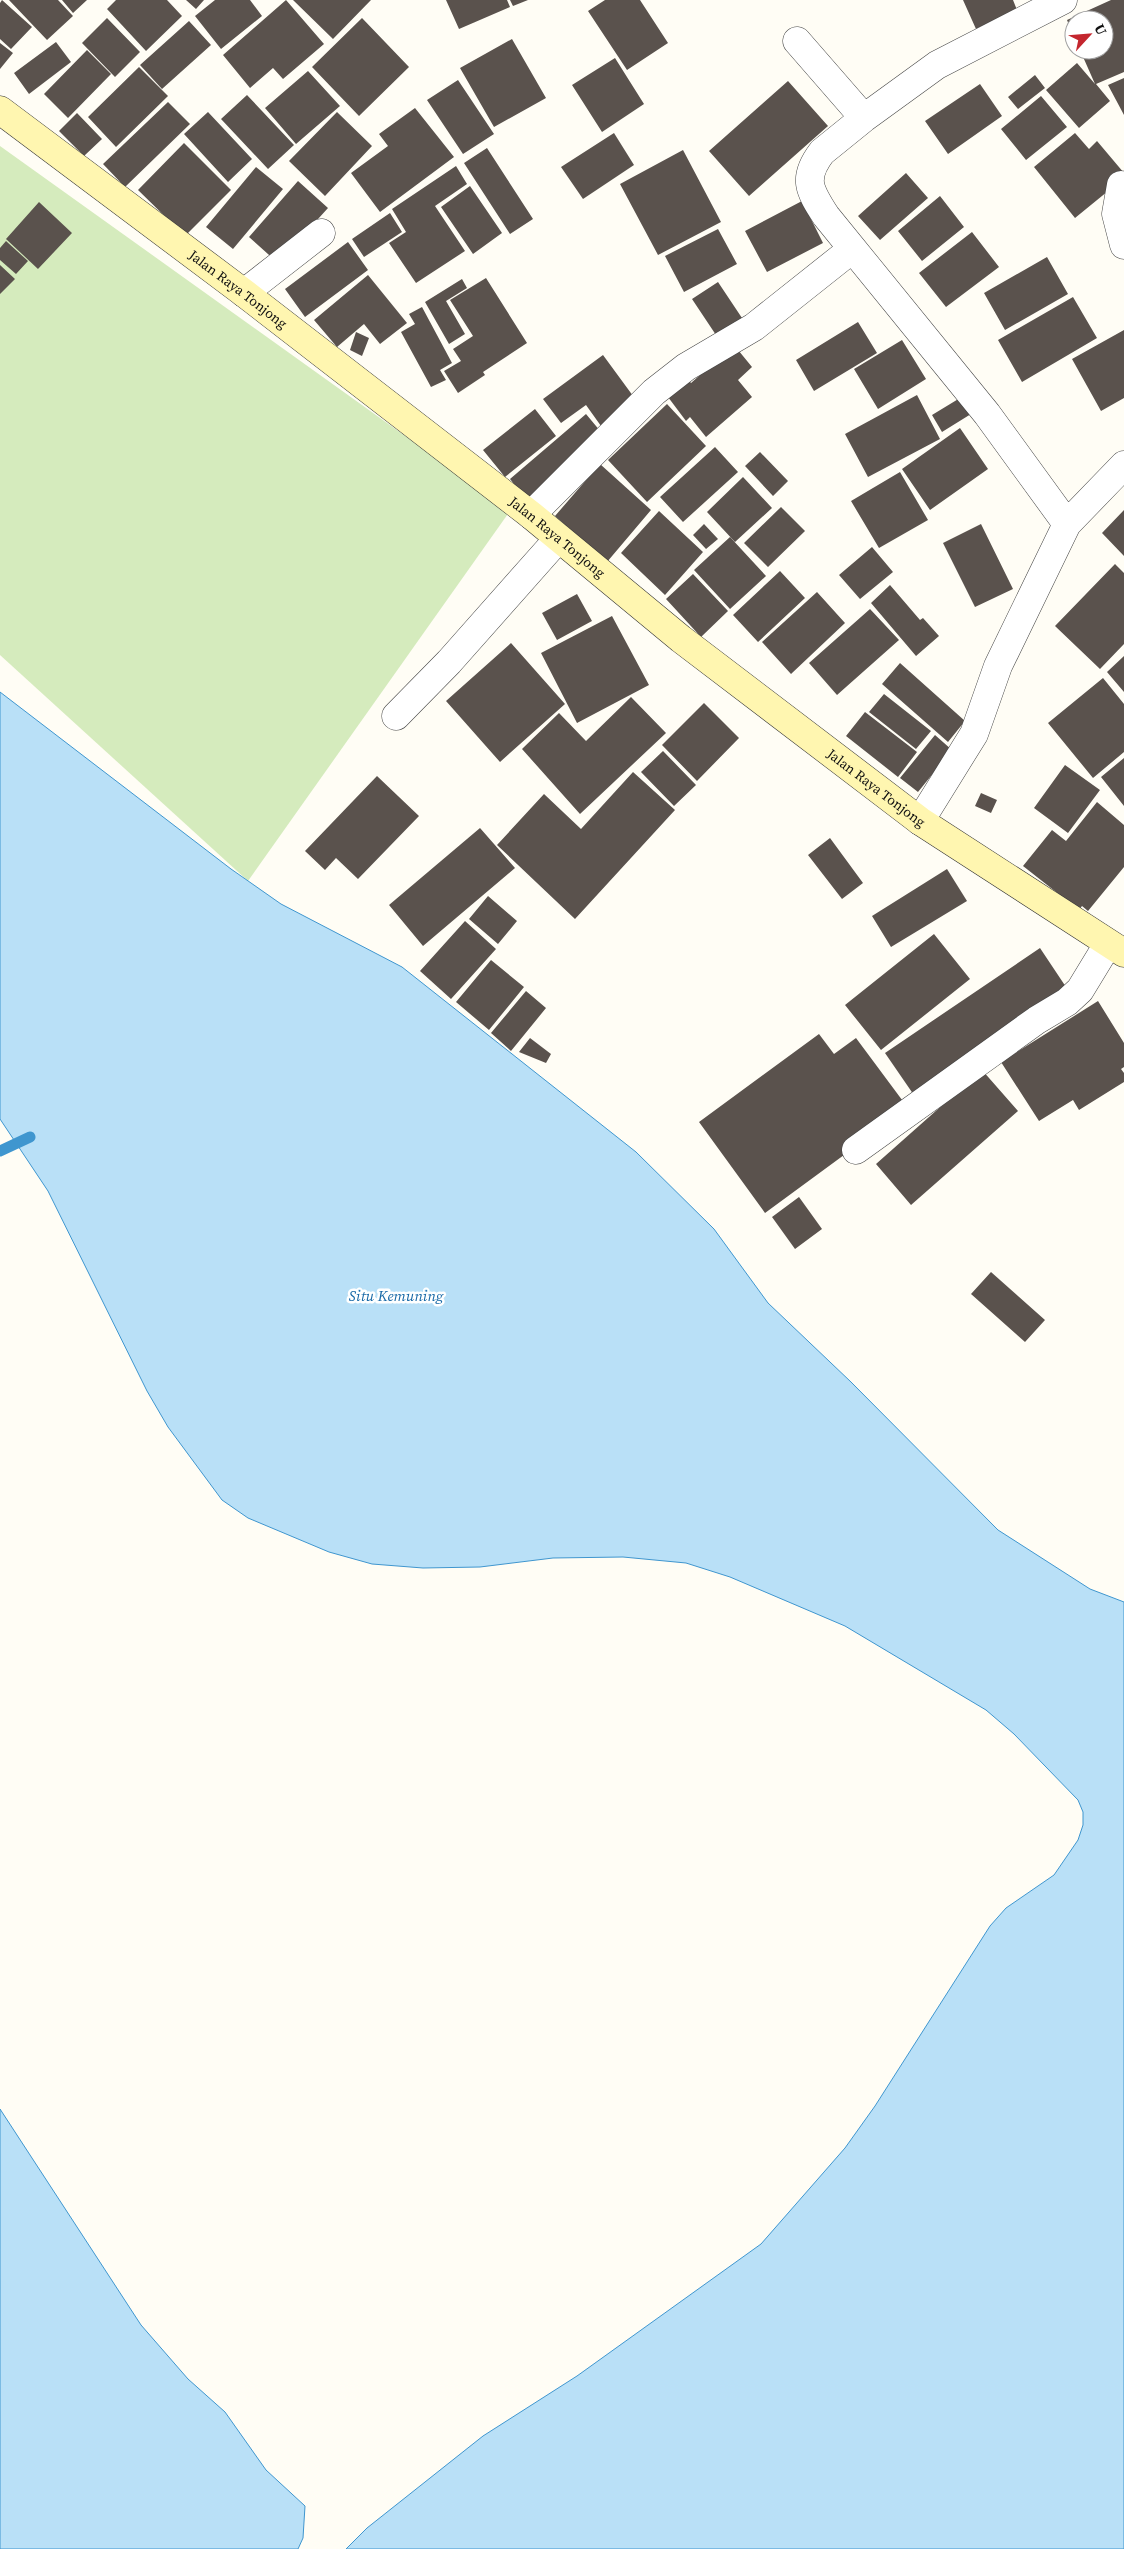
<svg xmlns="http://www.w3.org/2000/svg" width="1124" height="2549" viewBox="0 0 1124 2549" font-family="'Source Serif 4',serif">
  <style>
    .green { fill: #d5ebbd }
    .water { fill: #b9e0f7; stroke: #3f96cf }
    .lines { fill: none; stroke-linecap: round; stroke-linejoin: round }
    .stream { stroke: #3f96cf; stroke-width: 11 }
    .building { fill: #5a524d }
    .minor-casing { stroke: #444; stroke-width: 29 }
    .secondary-casing { stroke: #333; stroke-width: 29 }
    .minor { stroke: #fff; stroke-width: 28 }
    .secondary { stroke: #fff6b0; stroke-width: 28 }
    .labels { text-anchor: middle; stroke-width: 5; stroke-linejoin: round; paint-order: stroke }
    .street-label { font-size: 14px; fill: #111; stroke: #fff }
    .water-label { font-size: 15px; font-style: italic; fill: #1768a6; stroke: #fff }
  </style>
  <rect width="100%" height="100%" fill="#fffdf5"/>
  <path class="green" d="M0,146L510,511L248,881L0,655Z"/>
  <path class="water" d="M0,692L231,869L281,904L402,967L636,1152L714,1229L768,1303L851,1382L998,1530L1090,1589L1124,1602V2549H346L367,2528L483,2436L577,2376L761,2244L845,2148L875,2106L990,1926L1006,1908L1054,1875L1078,1840L1083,1825V1812L1078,1800L1014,1734L986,1710L845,1626L730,1577L686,1563L623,1557L553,1558L480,1567L423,1568L372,1564L329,1552L248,1518L222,1500L168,1427L147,1391L48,1191L0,1119Z
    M0,2109L141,2325L188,2379L225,2412L266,2470L305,2506L303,2538L298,2549H0Z"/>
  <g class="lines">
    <path class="stream" d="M0,1151L30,1137"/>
  </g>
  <path class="building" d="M2,0L32,27L11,49L0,39V3Z
    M9,0H58L73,16L47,40Z
    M62,0H87L73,13Z
    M116,0H167L182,16L146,51L107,9Z
    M186,0H204L196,9Z
    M215,0H250L262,16L221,49L195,16Z
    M286,0L324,44L283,79L273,68L250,88L223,55Z
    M293,0H371L333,39Z
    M446,0H507L510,7L459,29Z
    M510,0H528L513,6Z
    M605,0H640L668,43L627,70L588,11Z
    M963,0H1013L1017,10L976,29Z
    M1111,0H1124V72L1096,84L1110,101L1079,128L1046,90L1077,63L1095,84L1080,50H1104V20H1074V37L1067,20Z
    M107,18L140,52L115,77L82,43Z
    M362,18L409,67L359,116L312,67Z
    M189,21L211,45L162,89L140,65Z
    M512,39L546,98L494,127L460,68Z
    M56,42L71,62L29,94L14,73Z
    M0,43L13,53L0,69Z
    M87,50L111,74L68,118L44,94Z
    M615,58L644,104L602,132L572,85Z
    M139,67L168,96L116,147L88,117Z
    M308,71L340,106L296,144L265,108Z
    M1035,75L1045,88L1018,109L1008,97Z
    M1124,78V115L1108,85Z
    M458,80L494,134L463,154L427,100Z
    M788,81L828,126L749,196L709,151Z
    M980,84L1002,116L948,154L925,121Z
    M247,95L294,145L268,169L221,119Z
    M1041,96L1067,127L1026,160L1001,129Z
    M168,102L190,124L125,187L103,164Z
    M415,108L454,157L380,212L351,173L388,146L379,134Z
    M208,112L252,159L228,182L184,134Z
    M337,112L372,146L325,196L289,161Z
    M77,113L102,139L84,156L59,131Z
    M614,133L634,165L583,199L561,167Z
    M1075,133L1089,149L1097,141L1124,173V178L1075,218L1034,167Z
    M184,143L231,190L185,236L138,190Z
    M487,148L533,219L510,234L464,163Z
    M683,150L721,222L658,255L620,184Z
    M456,166L467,184L435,206L465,251L416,283L389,243L406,232L392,209Z
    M256,167L283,189L233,249L206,227Z
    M906,173L928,198L880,240L858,216Z
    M298,181L328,208L278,263L249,237Z
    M470,186L502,233L473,254L441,207Z
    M940,196L964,227L922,261L898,231Z
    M802,201L823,243L767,272L745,231Z
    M39,202L72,233L38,269L6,239Z
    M390,213L402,232L364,257L352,239Z
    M718,229L737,264L684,292L665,256Z
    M972,232L999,267L946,307L919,273Z
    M6,241L28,261L16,274L0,260V248Z
    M348,242L368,270L305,317L285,289Z
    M1047,257L1068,294L1005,330L984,293Z
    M0,265L15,279L0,294Z
    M368,275L407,323L380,344L364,324L337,347L314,320Z
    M486,278L527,343L483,372L485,375L458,393L444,371L461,361L453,349L473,336L450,300Z
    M462,279L467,288L446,301L465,334L449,344L425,302Z
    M718,282L748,327L722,344L692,299Z
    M1073,297L1097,338L1022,382L998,340Z
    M422,307L452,363L440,370L446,380L431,387L401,332L415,324L409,314Z
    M858,322L877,353L814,391L796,360Z
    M1124,330V398L1101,411L1072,359Z
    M356,332L369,338L362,356L350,350Z
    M902,340L926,379L878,409L854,369Z
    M734,345L752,367L738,380L752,397L706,437L690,417L686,421L665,393L685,376L691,383Z
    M603,355L636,400L601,426L586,405L561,423L543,399Z
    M917,395L940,439L868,477L845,434Z
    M960,398L971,414L942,432L932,415Z
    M667,404L706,446L647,502L608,460Z
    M535,409L556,436L505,477L483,450Z
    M586,414L606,438L530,504L510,479Z
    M960,428L988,469L930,510L902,469Z
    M715,447L738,472L683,522L660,497Z
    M760,452L788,481L773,496L745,466Z
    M600,464L651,510L607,562L555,516Z
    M900,472L928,520L879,548L851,501Z
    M743,477L772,508L735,542L707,512Z
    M781,507L805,531L768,567L744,543Z
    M1124,510V556L1102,533Z
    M659,511L703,552L665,595L621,553Z
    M704,524L718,539L706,549L693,535Z
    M981,524L1013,589L975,607L943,543Z
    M730,537L766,576L730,609L694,570Z
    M872,547L893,572L860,599L839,575Z
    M1115,564L1124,573V644L1100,669L1055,626Z
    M780,571L805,598L758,642L733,615Z
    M693,574L728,611L701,637L666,599Z
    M890,585L920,620L923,618L939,636L916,656L871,603Z
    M817,592L845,623L791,674L762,642Z
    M577,594L592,621L557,640L542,613Z
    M870,609L899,640L837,695L809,663Z
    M612,616L649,685L577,723L541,653Z
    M511,643L565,704L500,762L446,701Z
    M1124,656V692L1107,672Z
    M900,663L965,721L948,742L882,684Z
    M1103,678L1124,704V752L1093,778L1048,723Z
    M884,694L931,731L916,749L869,712Z
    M631,697L666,733L580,814L522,749L559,713L586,741Z
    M704,703L739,738L697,781L662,745Z
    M865,712L917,752L898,777L846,736Z
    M935,735L952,750L918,792L900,778Z
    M663,751L696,785L674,806L641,772Z
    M1124,758V806L1101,777Z
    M1065,765L1100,790L1068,833L1034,808Z
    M633,772L675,810L575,919L497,845L544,794L581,829Z
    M377,776L419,816L358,879L336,858L325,870L305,851Z
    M981,793L997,800L991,813L975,806Z
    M1097,802L1124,825V867L1088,911L1082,906L1079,910L1023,866L1052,830L1066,841Z
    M480,828L515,868L423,946L389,905Z
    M830,838L863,883L842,899L808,855Z
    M947,869L967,901L891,947L872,916Z
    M488,896L517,921L498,944L469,919Z
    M465,921L496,949L451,999L420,971Z
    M934,934L970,979L881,1050L845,1005Z
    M1040,948L1072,996L918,1101L885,1053Z
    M491,960L524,987L489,1030L456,1002Z
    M526,991L546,1008L511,1051L491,1033Z
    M1098,1001L1124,1043V1067L1121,1069L1124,1073V1082L1079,1110L1073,1100L1039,1121L1001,1062Z
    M819,1034L834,1054L856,1038L908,1108L765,1213L699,1122Z
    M530,1038L551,1054L546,1063L519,1052Z
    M982,1070L1018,1111L911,1205L876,1164Z
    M799,1197L822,1229L795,1249L772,1217Z
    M991,1272L1045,1320L1025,1342L971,1294Z"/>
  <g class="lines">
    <defs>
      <path id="minor" d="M1063,0L937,65L864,118L822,152C802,178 809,190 826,216L987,414L1067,524
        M797,41L864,118
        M1121,185L1116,214L1124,245
        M244,293L321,233
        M531,515L654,392L686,367L754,327L851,250
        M396,716L449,662L558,539
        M920,821L974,734L998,666L1067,524L1124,465
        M856,1150L1037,1020L1067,1002L1080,990L1108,944"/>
      <g id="secondary">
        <path id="s1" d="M0,110L244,293L531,515L681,639L920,821L1124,953"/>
      </g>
    </defs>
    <use href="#minor" class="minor-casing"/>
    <use href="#secondary" class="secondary-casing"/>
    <use href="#minor" class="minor"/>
    <use href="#secondary" class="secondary"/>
  </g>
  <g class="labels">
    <g class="street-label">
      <text dy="5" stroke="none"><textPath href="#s1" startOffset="298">Jalan Raya Tonjong</textPath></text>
      <text dy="5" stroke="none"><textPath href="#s1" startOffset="702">Jalan Raya Tonjong</textPath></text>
      <text dy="5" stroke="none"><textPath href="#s1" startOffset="1108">Jalan Raya Tonjong</textPath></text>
    </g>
    <g class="water-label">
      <text x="396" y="1301">Situ Kemuning</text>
    </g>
  </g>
  <g transform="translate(1089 35) rotate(64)"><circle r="24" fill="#ffffff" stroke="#a0a0a0"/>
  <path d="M0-4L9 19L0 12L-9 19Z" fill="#c4262e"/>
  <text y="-8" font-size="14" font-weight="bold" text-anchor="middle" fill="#111111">U</text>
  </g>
</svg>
